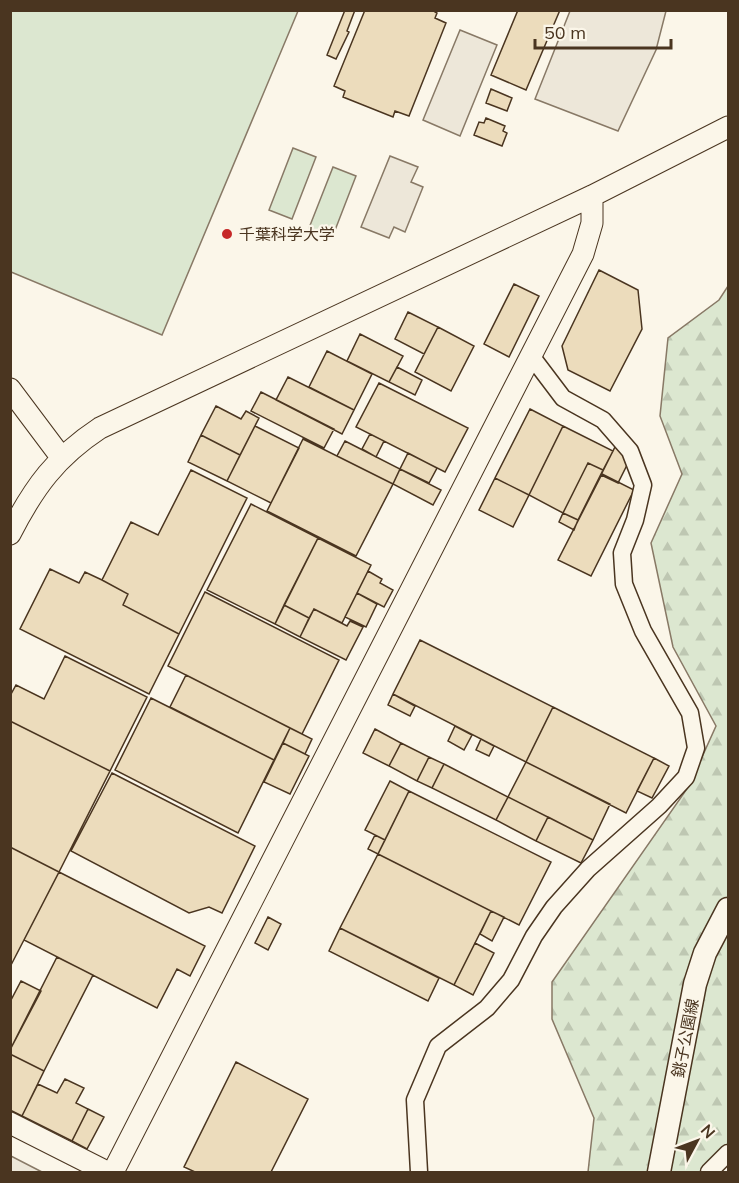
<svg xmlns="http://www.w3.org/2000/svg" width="739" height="1183" viewBox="0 0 739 1183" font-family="Mulish,'Noto Sans JP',sans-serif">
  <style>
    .forest { fill: url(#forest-firs); stroke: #887966; stroke-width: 1.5 }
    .park { fill: #dce7d0; stroke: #887966; stroke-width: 1.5 }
    .parking { fill: #ede7d9; stroke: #887966; stroke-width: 1.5 }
    .building { fill: #ecdcbc; stroke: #4a3520; stroke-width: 1.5 }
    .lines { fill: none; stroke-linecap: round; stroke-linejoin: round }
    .minor-casing { stroke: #4a3520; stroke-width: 19 }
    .tertiary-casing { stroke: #4a3520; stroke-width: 23 }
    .secondary-casing { stroke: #4a3520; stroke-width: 25 }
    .minor { stroke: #fbf6e9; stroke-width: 16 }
    .tertiary { stroke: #fbf6e9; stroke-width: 21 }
    .secondary { stroke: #fbf6e9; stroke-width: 22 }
    .poi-dot { fill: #c62828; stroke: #fbf6e9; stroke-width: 2 }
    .labels { text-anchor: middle; stroke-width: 4.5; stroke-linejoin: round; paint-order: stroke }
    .poi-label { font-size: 16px; fill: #4a3520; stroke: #fbf6e9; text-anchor: start }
    .street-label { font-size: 16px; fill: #4a3520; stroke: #fbf6e9 }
  </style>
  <defs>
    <pattern id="forest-firs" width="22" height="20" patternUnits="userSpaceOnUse" patternTransform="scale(1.5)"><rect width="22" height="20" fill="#dce7d0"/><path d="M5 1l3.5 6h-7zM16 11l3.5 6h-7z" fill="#bec7b2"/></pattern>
  </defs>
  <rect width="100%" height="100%" fill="#fbf6e9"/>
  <path class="forest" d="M728,286V1151L706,1172H588L594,1118L552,1019V982L689,786L716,726L673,647L651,543L682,474L660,416L668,338L719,300Z"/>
  <path class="park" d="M10,11H298L162,335L11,272Z
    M293,148L316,157L292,219L269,210Z
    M333,167L356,176L332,238L309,228Z"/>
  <path class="parking" d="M570,11H666L656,50L618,131L535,99Z
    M460,30L497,45L460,136L423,120Z
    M390,156L418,167L411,182L423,187L405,232L394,227L389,238L361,227Z
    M10,1156H11L42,1172H11Z"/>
  <path class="building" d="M345,10H355L347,31L349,32L336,59L327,55Z
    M365,10H432L437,13L435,18L446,23L409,116L395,111L393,117L343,97L345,91L334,86Z
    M518,10H560L526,90L491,75Z
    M491,89L512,98L507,111L486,103Z
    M486,118L505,126L503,131L507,133L502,146L474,135L479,122L484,123Z
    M599,270L638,290L642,329L610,391L568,370L562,346Z
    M514,284L539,296L509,357L484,344Z
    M408,312L438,327L424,354L395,339Z
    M438,327L474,346L451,391L415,372Z
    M360,334L403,356L389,382L347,361Z
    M327,351L372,374L354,410L309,387Z
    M397,367L422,380L415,395L389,382Z
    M288,377L354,410L342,434L276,400Z
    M379,383L468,428L445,472L356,427Z
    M261,392L334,429L324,448L251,411Z
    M216,406L241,419L246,411L259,418L240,455L201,435Z
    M530,409L563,426L529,495L495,478Z
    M255,426L299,448L271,503L227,481Z
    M563,426L613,451L603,470L588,463L563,513L529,495Z
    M370,434L384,441L376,457L362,449Z
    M201,435L240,455L227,481L188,462Z
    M303,439L393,484L356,556L267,511Z
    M345,441L400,469L393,484L337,456Z
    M617,443L630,459L618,483L601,475Z
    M408,453L437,468L429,483L400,469Z
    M588,463L603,470L578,520L563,513Z
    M400,469L441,490L433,505L393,484Z
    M191,470L247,498L179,634L123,605L128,594L102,580L131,522L158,535Z
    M602,474L634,490L591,576L558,560Z
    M495,478L529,495L513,527L479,510Z
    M251,504L318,538L275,624L207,590Z
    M563,513L578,520L574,530L559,522Z
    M318,538L371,565L342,623L314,609L309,618L284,605Z
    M50,569L79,583L85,572L102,580L128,594L123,605L179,634L149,694L20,629Z
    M368,571L382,579L380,583L393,590L384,607L357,593Z
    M205,592L339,660L302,734L168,666Z
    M357,593L377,604L366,627L345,617Z
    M284,605L309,618L300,637L275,624Z
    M314,609L347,626L350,621L363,627L346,660L300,637Z
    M420,640L553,707L526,762L393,694Z
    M65,656L147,697L110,771L10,721V696L16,685L44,699Z
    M186,675L290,728L274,760L170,707Z
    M393,694L415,706L410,716L388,705Z
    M151,698L274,760L238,833L115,770Z
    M553,707L654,758L626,813L526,762Z
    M10,721L110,771L59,872L10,847Z
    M455,726L472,735L464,750L448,741Z
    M290,728L312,739L305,754L283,743Z
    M375,729L401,743L389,766L363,753Z
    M481,739L494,746L489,756L476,750Z
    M283,743L309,756L290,794L264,782Z
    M401,743L429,757L417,781L389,766Z
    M429,757L444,764L432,788L417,781Z
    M654,758L669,766L652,798L637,791Z
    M526,762L610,804L593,840L508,797Z
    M444,764L508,797L496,820L432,788Z
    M112,773L255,846L222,913L209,907L189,913L71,851Z
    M390,781L409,791L385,840L365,830Z
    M409,791L551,862L519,925L378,854Z
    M508,797L548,817L536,841L496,820Z
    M548,817L593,840L581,863L536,841Z
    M375,835L385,840L378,854L368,849Z
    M10,847L59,872L10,967Z
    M378,854L491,911L454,985L340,928Z
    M59,872L205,946L190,976L177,969L157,1008L24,940Z
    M491,911L504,917L492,941L480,934Z
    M268,917L281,924L268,950L255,943Z
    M340,928L439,978L428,1001L329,951Z
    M475,943L494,953L473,995L454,985Z
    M57,957L93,975L44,1071L10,1054V1050Z
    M21,981L41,991L10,1050V1002Z
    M10,1054L44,1071L22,1116L10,1110Z
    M236,1062L308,1099L271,1172H195L184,1167Z
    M65,1079L84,1088L76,1103L88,1109L72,1141L22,1116L38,1084L57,1093Z
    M88,1109L104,1117L87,1149L72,1141Z"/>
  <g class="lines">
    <defs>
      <path id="minor" d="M419,1172L415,1100L438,1046L487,1008L511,980L534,936L554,907L588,869L659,806L686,777L696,748L690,713L643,631L624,584L622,553L635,520L643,485L630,451L603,420L563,398L532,357
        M709,1172L728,1153"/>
      <path id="tertiary" d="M10,389L61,457
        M10,534C34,487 56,457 100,428L592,196L728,127
        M10,1123L107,1172
        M113,1172L583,254L592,223V196"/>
      <path id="secondary" d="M659,1172L695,984L705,953L728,909"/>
    </defs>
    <use href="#minor" class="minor-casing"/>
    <use href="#tertiary" class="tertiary-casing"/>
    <use href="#secondary" class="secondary-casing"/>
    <use href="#minor" class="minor"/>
    <use href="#tertiary" class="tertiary"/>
    <use href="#secondary" class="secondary"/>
  </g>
  <circle class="poi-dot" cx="227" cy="234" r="6"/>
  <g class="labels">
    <g class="poi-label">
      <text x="239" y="240">千葉科学大学</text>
    </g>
    <g class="street-label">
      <text transform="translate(685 1038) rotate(-79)" y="6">銚子公園線</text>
    </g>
  </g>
  <rect width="739" height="1183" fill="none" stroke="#4a3520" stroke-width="24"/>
  <g transform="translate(697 1141) rotate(49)" stroke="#fbf6e9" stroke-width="4.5" paint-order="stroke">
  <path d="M0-4.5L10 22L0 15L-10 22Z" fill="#4a3520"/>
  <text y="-9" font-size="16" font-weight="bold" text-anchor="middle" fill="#4a3520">N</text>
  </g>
  <path d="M535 39v9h136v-9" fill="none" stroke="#4a3520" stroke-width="3"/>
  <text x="544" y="39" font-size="18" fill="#4a3520" stroke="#fbf6e9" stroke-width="4.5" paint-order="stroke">50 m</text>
</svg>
